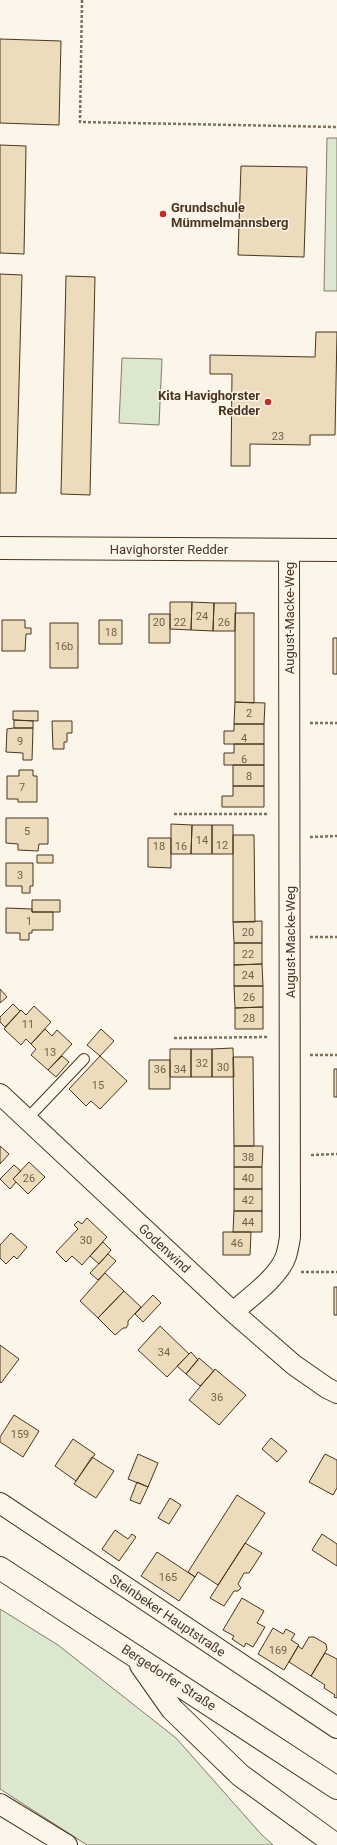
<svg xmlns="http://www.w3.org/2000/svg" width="337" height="1845" viewBox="0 0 337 1845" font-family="Roboto,sans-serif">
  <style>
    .green { fill: #dce7d0; stroke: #887966 }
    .building { fill: #ecdcbc; stroke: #4a3520 }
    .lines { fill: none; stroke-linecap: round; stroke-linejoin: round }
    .service-casing { stroke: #4a3520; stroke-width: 12 }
    .minor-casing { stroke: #4a3520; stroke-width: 22 }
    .tertiary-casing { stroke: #4a3520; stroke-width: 24 }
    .primary-casing { stroke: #4a3520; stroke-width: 24 }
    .path { stroke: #7f6f5c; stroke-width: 2.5; stroke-dasharray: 3 2; stroke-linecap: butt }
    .service { stroke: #fbf6e9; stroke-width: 10 }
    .minor { stroke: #fbf6e9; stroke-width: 20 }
    .tertiary { stroke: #fbf6e9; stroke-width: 22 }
    .primary { stroke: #fbf6e9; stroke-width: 22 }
    .poi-dot { fill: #c62828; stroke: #fbf6e9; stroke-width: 1.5 }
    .labels { text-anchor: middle; stroke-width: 3; stroke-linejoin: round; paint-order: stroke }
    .number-label { font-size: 11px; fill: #725f47 }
    .poi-label { font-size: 13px; font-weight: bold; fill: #4a3520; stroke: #fbf6e9; text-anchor: start }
    .street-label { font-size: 13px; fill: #4a3520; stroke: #fbf6e9 }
  </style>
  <rect width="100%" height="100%" fill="#fbf6e9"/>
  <path class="green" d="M327,138H337V291H324Z
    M122,358L162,359L159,425L119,423Z
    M0,1609L58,1645L176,1738L261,1834L273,1845H87L0,1789Z"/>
  <path class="building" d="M0,39L61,41L59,125L0,123Z
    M0,145L26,146L24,254L0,253Z
    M241,166L307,167L304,257L238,255Z
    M0,274L22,275L16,493H0Z
    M66,276L95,277L90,495L61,494Z
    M316,332H337L335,435H310V445L250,444V466H231L232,374H210V355L315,357Z
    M170,602H192L191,630L170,629Z
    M192,602L214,603L213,631L191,630Z
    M214,603H236L235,631H213Z
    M235,613H254V703L235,702Z
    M149,614H170V643H149Z
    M2,620H25V628H31V634H26L25,651H2Z
    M99,620H122V644H99Z
    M50,623H78V668H50Z
    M333,638H337V674H333Z
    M235,702L265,703L264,724H234Z
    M13,711H38V721L13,720Z
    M14,720L33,721V728H14Z
    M52,721H72V733H67V742H64V749H53Z
    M234,724H264V744H224V731H234Z
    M14,728H33L32,760H23V753L6,752L7,729Z
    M234,744H264V765H224V753H234Z
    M233,765H264V786H233Z
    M19,770H33V776H37V802H18V799H7V776H19Z
    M233,786H264V807H222V796H233Z
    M6,818H48V844H39L38,851L18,850V844L6,843Z
    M171,824L192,825L191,854H171Z
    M192,825H212V854H191Z
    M212,825H233V854H212Z
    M233,835H254L255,922H233Z
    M148,838H171V868L148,867Z
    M37,855H53V863H37Z
    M6,863H33V886H30V893H22V886H6Z
    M32,900H60V912H32Z
    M6,908L32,909V912H53V930H32V933H29V940H20V933H6Z
    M262,921V943H234L233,922Z
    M234,943H262V964L234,965Z
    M262,964L263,986H234V965Z
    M234,986H263V1007L235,1008Z
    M0,989L7,997L0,1003Z
    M13,1004L20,1011L5,1027L0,1022V1017Z
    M34,1006L51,1022L31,1044L26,1039L21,1045L4,1029L21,1010L26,1015Z
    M263,1007V1029H235V1008Z
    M45,1029L52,1036L57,1030L72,1044L48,1070L31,1055L36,1049L31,1044Z
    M101,1029L114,1041L100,1056L87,1045Z
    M233,1048L234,1077H212V1049Z
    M170,1049H191V1077H170Z
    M191,1049H212V1077H191Z
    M62,1056L69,1062L56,1077L48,1070Z
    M100,1056L127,1081L100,1109L91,1101L86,1106L69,1089Z
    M233,1057H253L254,1146H234Z
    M149,1060H170V1089H149Z
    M334,1069H337V1097H334Z
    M0,1146L9,1154L0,1164Z
    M234,1146H263L262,1167H234Z
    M29,1162L45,1177L28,1194L13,1179Z
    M14,1165L21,1171L13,1179L16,1182L10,1189L0,1179Z
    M234,1167H262V1189H234Z
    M234,1189H262V1211H234Z
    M234,1211H262V1232H233Z
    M87,1218L107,1237L82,1265L72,1256L66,1262L56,1252L78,1229L74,1225L78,1221L82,1224Z
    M223,1232H251L250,1255H223Z
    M11,1233L27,1247L17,1259L14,1256L6,1264L0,1258V1245Z
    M103,1242L111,1250L99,1264L90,1256Z
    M108,1254L116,1261L98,1280L90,1273Z
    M105,1273L124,1291L98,1318L80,1301Z
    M334,1287H337V1315H334Z
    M124,1291L141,1307L128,1321V1325L126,1328H123L115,1335L98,1318Z
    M153,1295L161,1303L143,1322L135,1314Z
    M160,1326L189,1354L167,1377L138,1350Z
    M0,1345L19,1359L1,1383L0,1382Z
    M191,1352L198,1360L186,1374L177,1366Z
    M199,1358L214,1371L200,1386L186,1374Z
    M215,1369L246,1395L219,1425L189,1400Z
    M14,1415L39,1431L23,1457L0,1442V1437Z
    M271,1438L287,1451L277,1462L262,1449Z
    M73,1439L95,1454L76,1481L55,1466Z
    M138,1454L158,1463L148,1487L128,1479Z
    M325,1454L337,1460V1488L333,1495L309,1482Z
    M92,1457L114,1471L96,1498L74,1484Z
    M137,1482L148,1487L140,1504L130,1500Z
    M237,1495L265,1513L218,1585L198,1572L195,1577L188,1572Z
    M170,1498L181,1505L169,1524L158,1518Z
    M115,1530L128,1539L132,1534L136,1537L119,1561L102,1549Z
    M322,1534L337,1544V1566L312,1550Z
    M245,1543L262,1553L249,1573H244L238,1584L241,1588L238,1591H234L224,1606L210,1598Z
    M157,1552L195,1577L179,1601L141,1576Z
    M242,1598L264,1611L257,1623L265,1627L253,1647L246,1643L244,1647L232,1639L234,1636L223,1630Z
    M273,1628L283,1634L286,1629L295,1634L291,1640L299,1645L284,1670L258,1654Z
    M309,1637H314L326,1644L327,1649L311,1676L289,1662L298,1646L302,1649Z
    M325,1653L337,1659V1698L334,1697L335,1695L324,1688L325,1685L311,1676Z"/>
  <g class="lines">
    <defs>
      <path id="service" d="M27,1119L84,1059"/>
      <path id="minor" d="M0,1094L233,1312L294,1365L327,1388L337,1393
        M233,1312C249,1298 279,1277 286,1256C288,1250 289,1243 290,1237L289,550
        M0,1503L337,1728
        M0,1804L67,1845"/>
      <path id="tertiary" d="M0,548L337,550"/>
      <path id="primary" d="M0,1568L337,1788
        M141,1665L172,1709L240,1775L336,1845"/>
    </defs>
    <use href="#service" class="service-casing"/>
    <use href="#minor" class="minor-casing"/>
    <use href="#tertiary" class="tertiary-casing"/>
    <use href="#primary" class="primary-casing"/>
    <path class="path" d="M82,0L80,122L337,127
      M310,723H337
      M174,814H269
      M310,837L337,836
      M310,937H337
      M174,1038L269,1037
      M310,1055H337
      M311,1155L337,1154
      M301,1272H337"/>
    <use href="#service" class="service"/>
    <use href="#minor" class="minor"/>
    <use href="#tertiary" class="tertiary"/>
    <use href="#primary" class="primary"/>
  </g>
  <g class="poi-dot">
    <circle cx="163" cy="214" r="4"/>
    <circle cx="268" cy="402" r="4"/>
  </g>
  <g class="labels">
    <g class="number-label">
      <text x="278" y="440">23</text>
      <text x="202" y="620">24</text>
      <text x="159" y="626">20</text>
      <text x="180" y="626">22</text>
      <text x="224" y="626">26</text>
      <text x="111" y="636">18</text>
      <text x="64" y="650">16b</text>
      <text x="249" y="717">2</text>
      <text x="244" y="742">4</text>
      <text x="20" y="745">9</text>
      <text x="244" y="763">6</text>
      <text x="249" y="780">8</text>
      <text x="22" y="791">7</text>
      <text x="27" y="835">5</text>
      <text x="202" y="844">14</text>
      <text x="222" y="849">12</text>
      <text x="159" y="850">18</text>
      <text x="181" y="850">16</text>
      <text x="20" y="879">3</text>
      <text x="29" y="925">1</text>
      <text x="248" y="936">20</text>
      <text x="248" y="958">22</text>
      <text x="248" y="979">24</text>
      <text x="249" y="1001">26</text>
      <text x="249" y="1022">28</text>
      <text x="28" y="1028">11</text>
      <text x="50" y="1056">13</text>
      <text x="202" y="1067">32</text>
      <text x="223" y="1071">30</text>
      <text x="160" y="1073">36</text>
      <text x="180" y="1073">34</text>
      <text x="98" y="1089">15</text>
      <text x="248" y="1161">38</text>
      <text x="29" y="1182">26</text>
      <text x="248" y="1182">40</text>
      <text x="248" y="1204">42</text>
      <text x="248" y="1226">44</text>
      <text x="86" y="1244">30</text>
      <text x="237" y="1247">46</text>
      <text x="164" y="1356">34</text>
      <text x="217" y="1401">36</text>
      <text x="20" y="1438">159</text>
      <text x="168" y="1581">165</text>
      <text x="278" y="1654">169</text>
    </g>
    <g class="poi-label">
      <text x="171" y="212">Grundschule<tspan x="171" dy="15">Mümmelmannsberg</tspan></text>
      <text x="260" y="400" text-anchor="end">Kita Havighorster<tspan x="260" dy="15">Redder</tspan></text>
    </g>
    <g class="street-label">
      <text x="169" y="554">Havighorster Redder</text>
      <text transform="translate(289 618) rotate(-90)" y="5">August-Macke-Weg</text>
      <text transform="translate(290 942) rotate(-90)" y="5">August-Macke-Weg</text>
      <text transform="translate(165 1248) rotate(43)" y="5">Godenwind</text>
      <text transform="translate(168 1615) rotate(34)" y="5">Steinbeker Hauptstraße</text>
      <text transform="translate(169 1677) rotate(33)" y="5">Bergedorfer Straße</text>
    </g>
  </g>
</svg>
